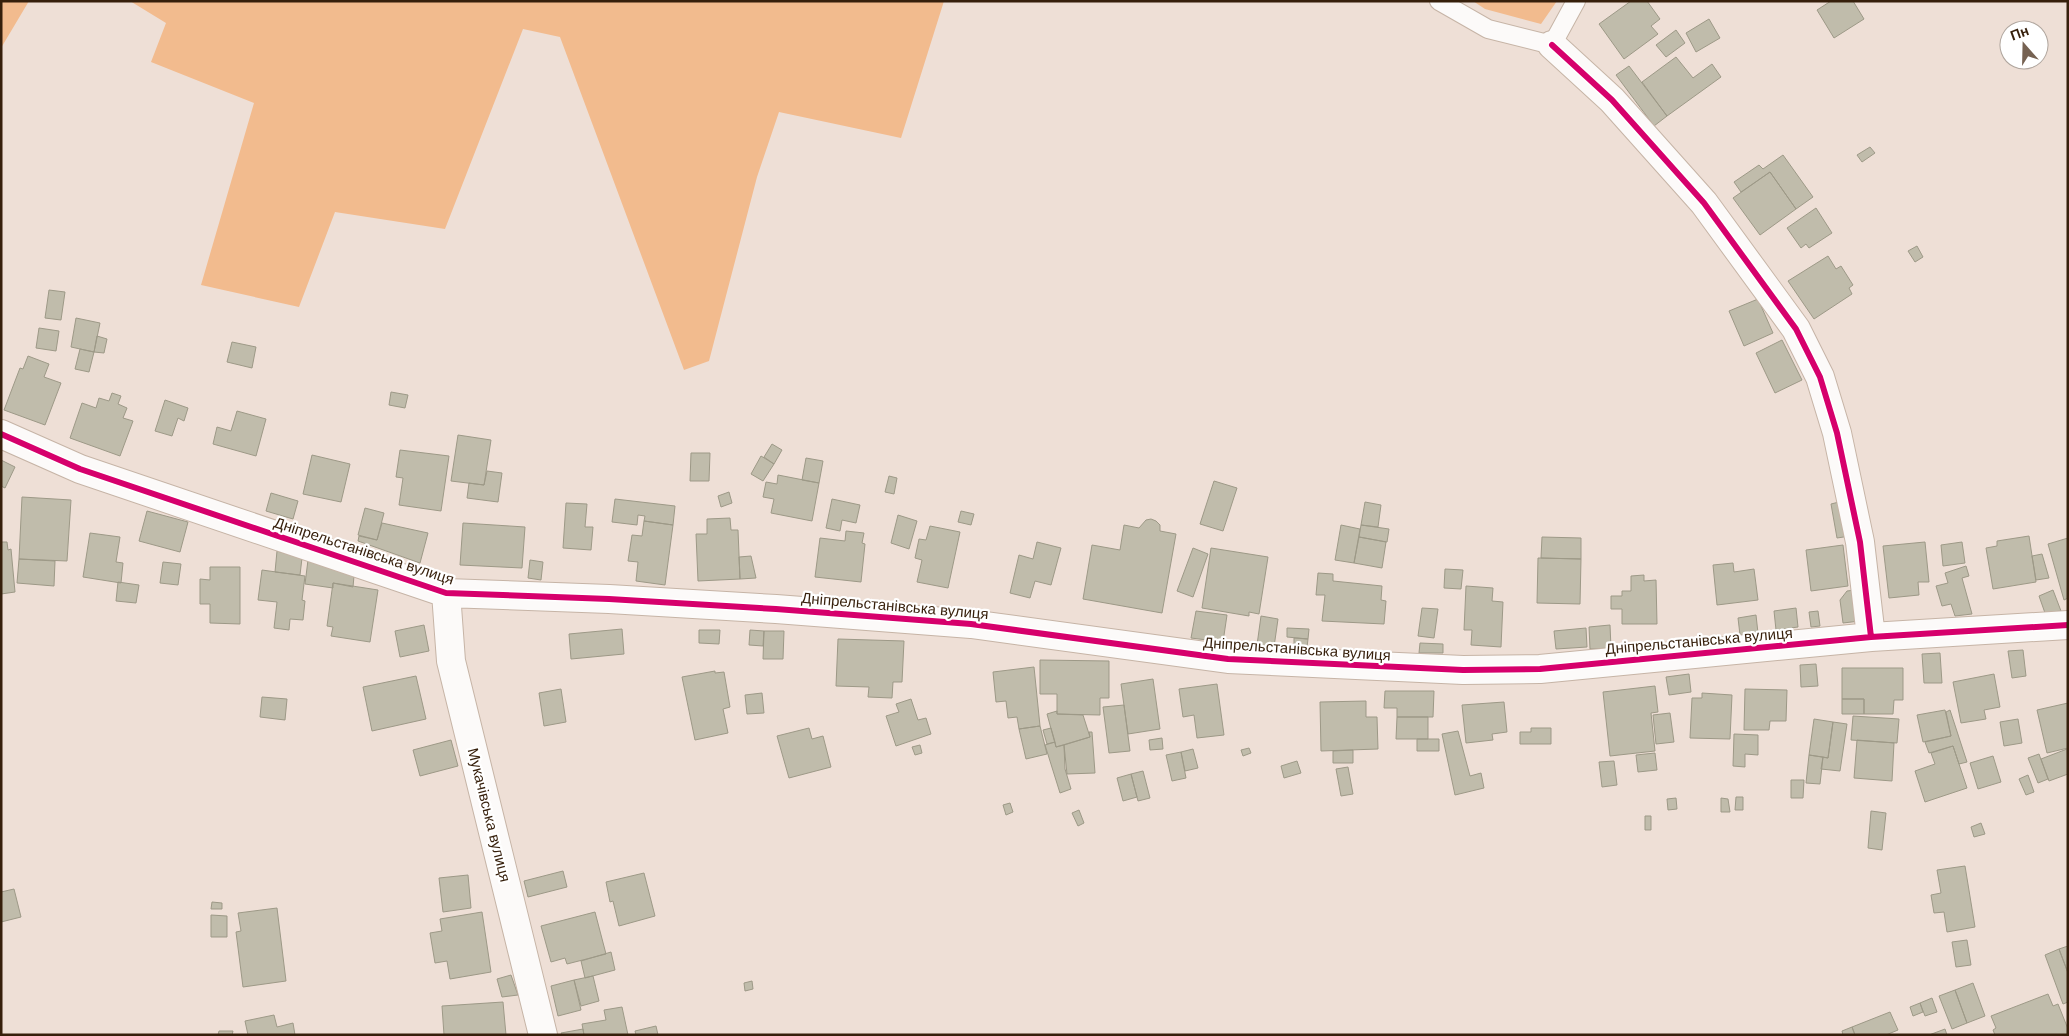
<svg xmlns="http://www.w3.org/2000/svg" width="2069" height="1036" viewBox="0 0 2069 1036" font-family="Helvetica,sans-serif">
  <style>
    .green { fill: #f2bb8e }
    .building { fill: #c0bcab; stroke: #9d9987 }
    .lines { fill: none; stroke-linecap: round; stroke-linejoin: round }
    .lane-casing { stroke: #c6b4a6; stroke-width: 20 }
    .street-casing { stroke: #c6b4a6; stroke-width: 30 }
    .lane { stroke: #fcfaf9; stroke-width: 18 }
    .street { stroke: #fcfaf9; stroke-width: 28 }
    .cycleway-casing { stroke: #fff; stroke-width: 9 }
    .cycleway { stroke: #d6006c; stroke-width: 6 }
    .labels { text-anchor: middle; stroke-width: 4.5; stroke-linejoin: round; paint-order: stroke }
    .street-label { font-size: 15px; fill: #361f0b; stroke: #fff }
  </style>
  <rect width="100%" height="100%" fill="#eedfd6"/>
  <path class="green" d="M1,1H29L1,48Z
    M130,1H944L901,138L779,112L757,177L709,361L684,370L560,37L523,29L445,229L335,212L299,307L201,285L254,103L151,62L166,23Z
    M1473,1H1557L1541,24L1485,9Z"/>
  <path class="building" d="M1631,1H1647L1660,19L1651,26L1658,34L1624,59L1599,24Z
    M1831,1H1853L1864,19L1834,38L1817,10Z
    M1709,19L1720,38L1696,52L1686,33Z
    M1676,30L1685,43L1666,57L1656,45Z
    M1676,57L1693,78L1712,64L1721,77L1667,116L1642,82Z
    M1629,66L1667,116L1654,126L1616,75Z
    M1870,147L1875,153L1862,162L1857,155Z
    M1783,155L1813,197L1796,209L1770,172L1741,192L1734,182L1759,165L1763,169Z
    M1770,172L1796,209L1760,235L1733,198Z
    M1816,208L1832,233L1809,248L1806,244L1801,248L1787,228Z
    M1917,246L1923,257L1915,262L1908,251Z
    M1828,256L1836,269L1841,266L1853,285L1849,288L1852,294L1814,319L1788,281Z
    M49,290L65,292L61,320L45,318Z
    M1758,299L1773,333L1744,346L1729,311Z
    M76,318L100,323L94,352L71,347Z
    M39,328L59,331L56,351L36,348Z
    M97,336L107,339L104,353L94,352Z
    M1782,340L1802,380L1775,393L1756,353Z
    M232,342L256,347L252,368L227,362Z
    M80,349L94,352L89,372L75,369Z
    M28,356L49,364L44,377L61,383L45,425L4,410L20,368L23,369Z
    M391,392L408,395L405,408L389,405Z
    M112,393L121,396L118,404L127,408L123,418L133,421L120,456L70,438L82,403L96,408L99,398L109,401Z
    M165,400L188,408L184,421L178,418L172,436L155,431Z
    M237,411L266,419L256,456L213,444L217,427L231,431Z
    M458,435L491,440L484,485L451,481Z
    M772,444L782,450L774,464L764,457Z
    M400,450L449,456L441,511L399,505L403,478L396,477Z
    M691,453H710L709,481H690Z
    M312,455L350,464L341,502L303,494Z
    M761,456L774,464L763,481L751,474Z
    M806,458L823,461L819,483L802,480Z
    M1,460L15,467L5,488L1,486Z
    M487,471L502,473L498,502L467,498L469,483L484,485Z
    M778,475L819,483L812,521L771,513L774,499L763,497L766,482L777,484Z
    M889,476L897,478L894,494L885,492Z
    M1214,481L1237,488L1223,531L1200,524Z
    M729,492L732,503L721,507L718,496Z
    M271,493L298,501L293,519L266,511Z
    M22,497L71,500L67,561L19,559Z
    M615,499L675,506L673,525L644,521L645,516L638,515L637,525L612,522Z
    M832,499L860,505L856,523L842,520L840,531L826,528Z
    M1843,501L1850,536L1837,538L1831,504Z
    M1365,502L1381,505L1378,527L1361,525Z
    M566,503L587,504L585,527H593L591,550L563,548Z
    M365,508L384,513L377,540L358,535Z
    M147,511L188,522L180,552L139,541Z
    M961,511L974,514L971,525L958,522Z
    M898,515L917,521L909,549L891,543Z
    M730,518L731,530H738L740,579L698,581L696,534H707V519Z
    M1151,519L1156,521L1160,525V531L1176,534L1162,613L1083,599L1092,545L1120,550L1124,525L1139,528L1146,520Z
    M644,521L673,525L665,585L636,581L638,562L628,561L632,535L642,536Z
    M382,523L428,533L420,563L358,541L359,536L377,540Z
    M463,523L525,527L522,568L460,565Z
    M1341,525L1360,529L1354,563L1335,560Z
    M1361,525L1389,529L1387,542L1359,537Z
    M930,526L960,532L948,588L917,582L922,560L915,558L919,539L926,540Z
    M846,531L864,533L862,543L865,544L861,582L815,577L820,538L845,541Z
    M90,533L120,537L116,562L123,563L121,583L83,577Z
    M2029,536L2036,582L1993,589L1986,548L1997,546V541Z
    M1359,537L1386,542L1382,568L1354,563Z
    M1542,537L1581,538V559L1541,558Z
    M2068,538V598L2064,600L2048,544Z
    M1,542H7L8,550L11,549L15,592L1,594Z
    M1037,542L1061,548L1051,585L1035,581L1030,598L1010,593L1019,555L1033,559Z
    M1925,542L1929,582H1918L1919,595L1889,598L1883,546Z
    M1962,542L1965,563L1943,566L1941,545Z
    M1843,545L1848,586L1811,591L1806,550Z
    M1193,548L1208,554L1193,597L1177,591Z
    M1211,548L1268,557L1259,614L1249,612V616L1202,608Z
    M277,551L302,558L300,575L275,572Z
    M2042,554L2049,578L2036,580L2032,556Z
    M751,556L756,578L740,579L739,557Z
    M1538,558L1581,559L1580,604L1537,603Z
    M19,559L55,561L54,586L17,583Z
    M308,560L354,576L353,587L333,583V588L305,584Z
    M530,560L543,562L541,580L528,578Z
    M163,562L181,564L178,585L160,583Z
    M1733,563L1734,572L1754,569L1758,600L1717,605L1713,565Z
    M1966,566L1969,576L1962,578L1972,614L1955,616L1951,604L1942,606L1936,586L1948,583L1945,573Z
    M210,567H240V624L210,623V604H200V579L210,580Z
    M1445,569L1463,570L1461,589L1444,588Z
    M262,570L305,576L302,600L305,601L303,620L290,619L289,630L274,628L277,602L258,600Z
    M1318,573L1333,574V581L1382,586L1381,600L1386,601L1384,624L1322,621L1325,595H1316Z
    M1644,575V581L1656,580L1657,624H1622V609H1611V596H1622V591H1631V576Z
    M118,582L139,585L136,603L116,601Z
    M333,583L378,590L370,642L331,636L333,627L327,626Z
    M1466,586L1493,588L1492,601L1503,602L1501,647L1471,645L1472,630H1464Z
    M1855,590L1860,621L1843,623L1840,600L1847,591Z
    M2053,590L2061,611L2045,613L2039,596Z
    M1422,608L1438,609L1434,638L1418,636Z
    M1796,608L1798,627L1776,630L1774,611Z
    M1196,611L1227,615L1223,642L1191,638Z
    M1818,611L1820,626L1811,627L1809,612Z
    M1756,615L1758,633L1740,635L1738,618Z
    M1261,616L1278,619L1274,647L1257,645Z
    M424,625L429,651L400,657L395,631Z
    M1610,625L1611,648L1590,649L1589,627Z
    M1287,628L1309,629L1308,639L1287,637Z
    M1586,628L1587,647L1556,649L1554,631Z
    M622,629L624,654L571,659L569,634Z
    M699,630H720L719,644L699,643Z
    M750,630L764,631L763,646L749,645Z
    M764,631H784L783,659H763Z
    M1294,638L1308,639L1307,647L1294,646Z
    M838,639L904,641L902,682H893L892,698L868,697L869,687L836,686Z
    M1420,643L1443,644V653H1419Z
    M2023,650L2026,676L2012,678L2008,651Z
    M1940,653L1942,683H1924L1922,654Z
    M1040,660L1109,661V698H1100V715L1057,714V694H1040Z
    M1816,664L1818,686L1801,687L1800,665Z
    M1034,667L1040,726L1019,729L1017,717L1008,718L1006,701L996,702L993,672Z
    M1842,668H1903V700H1894L1893,714H1864V699H1842Z
    M715,671V673L724,672L730,707L723,709L728,733L695,740L682,677Z
    M1689,674L1691,692L1669,695L1666,677Z
    M1994,674L2000,707L1984,710L1986,719L1961,723L1953,682Z
    M416,676L426,719L372,731L363,687Z
    M1153,679L1160,729L1128,734L1121,684Z
    M1217,684L1224,735L1197,738L1194,715L1183,717L1179,689Z
    M1655,686L1658,712L1651,713L1655,751L1610,756L1603,692Z
    M561,689L566,722L544,726L539,693Z
    M1745,689L1787,690L1786,721H1770L1769,730H1744Z
    M1385,691H1434L1433,717H1397V708H1384Z
    M762,693L764,713L747,714L745,695Z
    M1702,693L1732,695L1730,739L1690,738L1692,698H1702Z
    M262,697L287,699L285,720L260,717Z
    M911,699L918,720L926,718L931,734L896,746L886,716L899,712L896,704Z
    M1842,699H1864V714H1842Z
    M1366,701V717H1377L1378,749L1321,751L1320,702Z
    M1504,702L1507,732L1492,734L1493,740L1466,743L1462,705Z
    M2068,703V748L2047,753L2037,710Z
    M1124,705L1130,751L1109,753L1103,707Z
    M1945,710L1951,736L1923,742L1917,715Z
    M1950,710L1967,762L1959,764L1953,746L1929,753L1925,742L1951,736L1946,712Z
    M1057,711V714L1083,715L1090,737L1056,747L1047,714Z
    M1670,713L1674,742L1656,744L1653,715Z
    M1853,716L1899,719L1897,743L1851,740Z
    M1397,717H1428V739H1396Z
    M1814,719L1833,722L1828,758L1809,755Z
    M2018,719L2022,743L2004,746L2000,722Z
    M1833,722L1847,724L1840,771L1821,769L1823,757L1828,758Z
    M1040,726L1047,754L1026,759L1019,729Z
    M809,728L812,739L823,736L831,767L789,778L777,736Z
    M1051,728L1055,742L1047,744L1043,730Z
    M1531,728H1551V744H1520V732H1531Z
    M1458,731L1470,776L1481,773L1484,788L1455,795L1442,734Z
    M1089,732H1092L1095,773L1067,774L1064,745L1090,737Z
    M1734,734L1758,735V755L1745,754V767L1733,766Z
    M1162,738L1163,749L1150,750L1149,740Z
    M1417,739H1439V751H1417Z
    M451,740L458,766L420,776L413,750Z
    M1857,740L1894,743L1892,781L1854,778Z
    M1055,742L1056,747L1064,745L1065,769L1071,789L1060,793L1045,745Z
    M920,745L922,753L915,755L912,747Z
    M1953,746L1967,788L1925,802L1915,771L1935,764L1931,753Z
    M1249,748L1251,753L1243,756L1241,750Z
    M1193,749L1198,768L1185,771L1181,752Z
    M2067,749L2068,774L2049,781L2041,759Z
    M1353,750V763H1333V751Z
    M1181,752L1186,778L1172,781L1166,755Z
    M1655,753L1657,770L1638,772L1636,755Z
    M2039,754L2048,779L2038,783L2028,758Z
    M1809,755L1823,757L1820,784L1806,783Z
    M1993,756L2001,782L1978,789L1970,763Z
    M1297,761L1301,773L1284,778L1281,766Z
    M1614,761L1617,785L1602,787L1599,762Z
    M1348,767L1353,794L1341,796L1336,769Z
    M1143,771L1150,798L1138,801L1131,774Z
    M1131,774L1137,797L1123,801L1117,778Z
    M2028,775L2034,792L2026,795L2019,779Z
    M1791,780H1804L1803,798H1791Z
    M1736,797H1743V810H1735Z
    M1676,798L1677,809L1668,810L1667,799Z
    M1721,798L1728,799L1730,812H1721Z
    M1010,803L1013,812L1006,815L1003,805Z
    M1079,810L1084,823L1078,826L1072,813Z
    M1871,811L1886,813L1882,850L1868,848Z
    M1645,816H1651V830H1645Z
    M1981,823L1985,834L1974,837L1971,827Z
    M1965,866L1975,927L1947,932L1944,912L1934,913L1931,895L1941,893L1937,870Z
    M563,871L567,887L528,897L524,881Z
    M644,873L655,916L619,926L613,901L610,902L606,882Z
    M468,875L471,908L443,912L439,878Z
    M14,889L21,917L1,922V892Z
    M212,902L222,903V909H211Z
    M277,908L286,981L243,987L236,932L241,931L238,913Z
    M482,912L491,972L450,979L447,961L435,963L430,933L442,931L440,919Z
    M595,912L606,954L567,964L565,958L551,962L541,926Z
    M211,915L227,916V937H211Z
    M1967,940L1971,965L1956,967L1952,942Z
    M2068,946V973L2059,949Z
    M2059,949L2068,973V1002L2063,1004L2045,955Z
    M611,952L615,970L585,978L581,961Z
    M511,975L518,995L502,997L497,979Z
    M593,976L599,1001L581,1006L574,980Z
    M574,980L581,1010L558,1016L551,986Z
    M752,981L753,989L745,991L744,983Z
    M1973,983L1985,1016L1967,1023L1955,990Z
    M1955,990L1967,1023L1952,1029L1939,996Z
    M2048,994L2053,1006L2058,1004L2068,1029V1035H1995L1993,1030L1996,1028L1991,1016Z
    M1932,998L1937,1012L1925,1016L1920,1003Z
    M503,1002L506,1035H444L442,1006Z
    M1920,1003L1923,1012L1913,1016L1910,1007Z
    M622,1007L628,1035H584L582,1024L606,1020L604,1010Z
    M1890,1012L1898,1030L1886,1035H1855L1852,1027Z
    M274,1015L277,1027L293,1023L295,1035H248L245,1021Z
    M656,1026L658,1035H636L635,1031Z
    M1852,1027L1855,1035H1843L1842,1031Z
    M583,1029L584,1035H562L561,1033Z
    M1945,1029L1947,1035H1929Z
    M219,1031H233L232,1035H218Z"/>
  <g class="lines">
    <defs>
      <path id="lane" d="M1439,1L1488,29L1552,45L1576,1"/>
      <path id="street" d="M1552,45L1612,100L1704,203L1796,329L1820,377L1837,433L1860,542L1871,637
        M1,434L80,469L446,593L609,599L776,609L971,624L1228,659L1463,670L1540,669L1871,637L2068,625
        M446,593L451,661L543,1035"/>
    </defs>
    <use href="#lane" class="lane-casing"/>
    <use href="#street" class="street-casing"/>
    <use href="#lane" class="lane"/>
    <use href="#street" class="street"/>
    <defs>
      <path id="cycleway" d="M1552,45L1612,100L1704,203L1796,329L1820,377L1837,433L1860,542L1871,637
        M1,434L80,469L446,593L609,599L776,609L971,624L1228,659L1463,670L1540,669L1871,637L2068,625"/>
    </defs>
    <use href="#cycleway" class="cycleway-casing"/>
    <use href="#cycleway" class="cycleway"/>
  </g>
  <g class="labels">
    <g class="street-label">
      <text transform="translate(364 551) rotate(18)" y="5">Дніпрельстанівська вулиця</text>
      <text transform="translate(895 606) rotate(5)" y="5">Дніпрельстанівська вулиця</text>
      <text transform="translate(1699 641) rotate(-5)" y="5">Дніпрельстанівська вулиця</text>
      <text transform="translate(1297 649) rotate(4)" y="5">Дніпрельстанівська вулиця</text>
      <text transform="translate(489 815) rotate(76)" y="5">Мукачівська вулиця</text>
    </g>
  </g>
  <rect width="2069" height="1036" fill="none" stroke="#361f0b" stroke-width="5"/>
  <g transform="translate(2024 45) rotate(340)"><circle r="24" fill="#ffffff" stroke="#afa59d"/>
  <path d="M0-4L9 19L0 12L-9 19Z" fill="#766252"/>
  <text y="-8" font-size="14" font-weight="bold" text-anchor="middle" fill="#361f0b">Пн</text>
  </g>
</svg>
